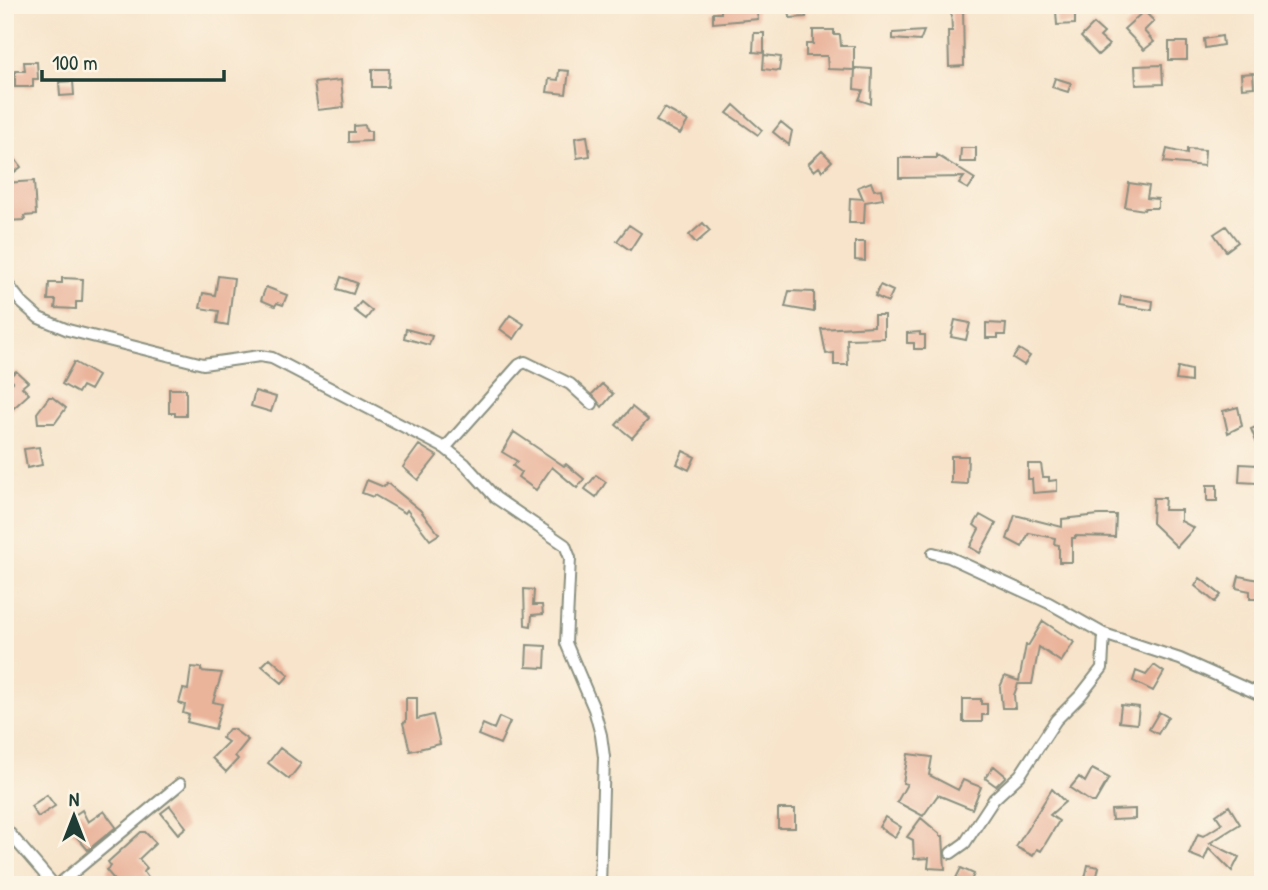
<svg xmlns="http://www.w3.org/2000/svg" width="1268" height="890" viewBox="0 0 1268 890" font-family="'Patrick Hand',sans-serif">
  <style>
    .building { fill: #eab49b }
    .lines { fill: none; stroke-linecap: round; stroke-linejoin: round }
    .minor-casing { stroke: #8b9080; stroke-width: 14 }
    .minor { stroke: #fff; stroke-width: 10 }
  </style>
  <rect width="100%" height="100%" fill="#fcf5e5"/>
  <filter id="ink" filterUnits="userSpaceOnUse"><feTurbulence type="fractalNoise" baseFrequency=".0143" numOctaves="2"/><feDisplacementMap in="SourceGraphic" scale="14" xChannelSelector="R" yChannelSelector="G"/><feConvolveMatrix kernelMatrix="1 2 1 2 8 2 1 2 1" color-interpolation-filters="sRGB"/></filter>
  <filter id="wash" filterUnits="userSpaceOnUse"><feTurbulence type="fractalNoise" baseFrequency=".00686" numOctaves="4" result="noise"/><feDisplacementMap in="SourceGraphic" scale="28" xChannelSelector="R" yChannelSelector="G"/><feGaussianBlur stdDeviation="1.57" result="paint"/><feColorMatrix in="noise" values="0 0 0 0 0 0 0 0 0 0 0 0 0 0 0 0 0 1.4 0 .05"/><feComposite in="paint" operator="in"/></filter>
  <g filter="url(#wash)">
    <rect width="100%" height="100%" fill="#f7e4cb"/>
    <g id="blocks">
      <path class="building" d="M721,5H730V8L756,5L758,19L713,23V13H721Z
        M789,5H805L806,17L790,18Z
        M963,6L964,66L949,67L948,31H952L951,7Z
        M1075,10V24L1057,25L1056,11Z
        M1144,11L1154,21L1144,31L1154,42L1144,50L1124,29Z
        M1094,24L1104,33L1100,37L1109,45L1098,55L1081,37Z
        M813,30H834V35H840L841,46H854V70L828,69L827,56H806V44H813Z
        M924,31L920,41L893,39V33Z
        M754,33H764V53L753,52Z
        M1222,36L1223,45L1205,48L1204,39Z
        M1169,42H1187V60H1169Z
        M764,55L781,57L779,71L763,69Z
        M24,62H37L38,79H33V87H15V71H25Z
        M1162,65L1163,84L1136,85L1135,66Z
        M855,68L872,69L871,104L859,100L863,90L854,89Z
        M372,69H389L388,87H372Z
        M559,70L569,71L566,94L547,92L549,79L558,80Z
        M1253,73L1254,87L1242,88L1241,74Z
        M1055,78L1071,83L1068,92L1052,87Z
        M341,80L344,107L318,110L314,83Z
        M73,81L74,95L60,96L59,82Z
        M734,105L762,130L758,135L727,113Z
        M664,108L688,121L680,134L656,121Z
        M781,122L792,131L789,145L773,132Z
        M365,125L366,131H371V141L349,142V132H354V126Z
        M587,136L590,156L577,158L575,138Z
        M961,148H976V162H960Z
        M1167,149L1187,154V149L1205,150L1204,166L1164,162Z
        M822,151L832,161L822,171L819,167L814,171L808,164Z
        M937,155L975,179L968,189L959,184L964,177L899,178V158H937Z
        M13,156L21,167L12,174L5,162Z
        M34,181L36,215L24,216L25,220L5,221V183Z
        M871,182L874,190L881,189L883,199L865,202L864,223H849L850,198L863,199L858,187Z
        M1129,183L1149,186L1147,198L1158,199V208H1145L1144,210L1125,207Z
        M703,223L710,231L696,243L689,235Z
        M629,225L641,233L630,250L617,241Z
        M1226,226L1238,242L1226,251L1214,234Z
        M855,242H865V261L855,260Z
        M218,276L234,278L228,325L217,323L219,311L200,308L203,293L215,295Z
        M341,277L357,283L353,294L337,289Z
        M62,278L83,279L82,302H76V309L55,308L56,300H48L49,283H62Z
        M880,285L893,291L888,302L875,296Z
        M266,287L287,295L283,305L277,303L275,306L261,300Z
        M789,291L814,292V312L785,307Z
        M1121,296L1153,301L1152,310L1119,305Z
        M361,302L372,311L366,319L354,310Z
        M510,315L524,324L514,339L500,329Z
        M874,315H884V338L847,339L848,365H834V353L826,354L821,329L874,326Z
        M955,320L970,323L966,340L951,337Z
        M986,323L1006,324L1005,335H998V338H986Z
        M406,329L432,336L429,345L404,338Z
        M920,332V335H925V349H914V343H907V333Z
        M1019,349L1030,356L1024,365L1013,358Z
        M74,362L98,376L90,390L82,386L78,393L62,384Z
        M1178,367L1191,370V382L1176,380Z
        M16,371L28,382L22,387L29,394L5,416V389L13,382L9,377Z
        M602,384L613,394L602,407L592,394Z
        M169,389H186V416H175V413H169Z
        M255,391L276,397L271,412L251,406Z
        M49,397H52L66,408L55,423H38L37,413Z
        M632,407L648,420L632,438L616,425Z
        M1238,407L1242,426L1228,433L1223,411Z
        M1263,424V456H1262L1251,429Z
        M514,432L564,466L566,464L584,479L577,488L552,467L536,490L518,477L521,472L513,466L517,461L502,452Z
        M419,445L437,456L418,480L403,467Z
        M39,447L42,465L27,468L24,449Z
        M683,451L695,457L689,470L677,464Z
        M951,456H968L967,484L951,483Z
        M1028,464H1041L1043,477H1049V481L1057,480V491L1033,493L1032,479H1028Z
        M1240,464L1258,465L1257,483L1239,482Z
        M596,475L606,482L596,497L585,489Z
        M367,480L384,487L387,483L420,510L439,534L430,540L407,510L405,513L374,495L373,497L362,493Z
        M1207,485H1217V501H1207Z
        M1153,498H1165L1164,510H1181V521L1194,528L1177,547L1152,523Z
        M980,515L996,524L980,553L970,547L979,529L974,525Z
        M1015,515L1062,527V519L1099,515H1116L1115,537L1075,536V538H1072V562H1059V545L1054,544L1055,538L1029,533L1022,547L1007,539Z
        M1239,576L1263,581V599H1250V591L1236,588Z
        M1200,578L1221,595L1215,602L1195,586Z
        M524,589L534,590L533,605H542L543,614L532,615L531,626L525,625Z
        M1043,621L1074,642L1061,662L1039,647L1032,684H1018L1014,695L1015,708H1002L1000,687L1005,676L1019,681L1026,645L1028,646Z
        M527,645L546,646L545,668L526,667Z
        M270,658L289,675L282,683L262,666Z
        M1154,665L1164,672L1153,691L1133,681L1136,671L1146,675Z
        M191,667L201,668V671L222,673L213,702L222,704L215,729L187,722L189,715L183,713L185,705L179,703L183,689L188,690Z
        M406,698H417V719L433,715L440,744L410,751L403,723L406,722Z
        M963,699H981V704H987V715H982V722H963Z
        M1121,705L1139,707L1137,724L1119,722Z
        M1159,712L1168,717L1158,734L1149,729Z
        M499,717L510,722L500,744L478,735L483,724L494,729Z
        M229,729H233L248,740L235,756L238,759L226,772L212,758L228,742L222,738Z
        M280,748L301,764L289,779L268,763Z
        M908,754L932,757L929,775L958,790L963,780L981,787L972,809L938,795L923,816L897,802L907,784L903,783Z
        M994,766L1006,776L996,786L985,778Z
        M1092,769L1109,778L1095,802H1091L1070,788L1079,777L1085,782Z
        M1052,789L1065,802L1050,815L1059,821L1041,851L1037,849L1033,856L1016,847Z
        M47,795L55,806L38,817L31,806Z
        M170,806L186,827L178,834L161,813Z
        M1229,806L1240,824L1210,843L1239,857L1232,871L1209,848L1204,860L1189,854L1198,834L1203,836L1222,824L1216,815Z
        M778,809H795V828H778Z
        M1135,809V819L1112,820L1111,810Z
        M82,810L88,822L104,811L116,827L88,850L70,829L77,825L72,817Z
        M885,817L901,827L895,837L879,827Z
        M921,818L940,834V836H943L945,869L928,868L929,858L914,859L913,840L907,837Z
        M141,832H145L156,843L139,859L147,868L144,872L153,885H119L106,870L111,866L108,862Z
        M1088,865L1099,867L1096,880L1085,878Z
        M961,868L974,874L969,885L956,878Z"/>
    </g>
  </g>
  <g filter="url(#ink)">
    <use href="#blocks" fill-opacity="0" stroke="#8b9080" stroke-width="2"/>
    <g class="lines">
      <defs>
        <path id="minor" d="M5,281L22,303L39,318L68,330L203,364L260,356L272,358L445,448L465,464L496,498L565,545L570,558L566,643L594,709L601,735L604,757L600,885
          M445,448L519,365L525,362L570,384L592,404
          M933,553L949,557L1049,603L1104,634L1180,659L1263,696
          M5,828L54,885
          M951,853L965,843L994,799L1020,775L1056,720L1081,695L1102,668L1104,634
          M58,885L180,784"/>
      </defs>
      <use href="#minor" class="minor-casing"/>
      <use href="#minor" class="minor"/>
    </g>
  </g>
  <rect width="1268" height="890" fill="none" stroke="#fcf5e5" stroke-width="28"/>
  <g transform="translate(74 816)" stroke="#fcf5e5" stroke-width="5" paint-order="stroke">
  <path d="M0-5L12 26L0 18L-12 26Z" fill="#1f3d34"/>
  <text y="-10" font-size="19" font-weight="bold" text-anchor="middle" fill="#1f3d34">N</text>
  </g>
  <path d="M42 70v10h182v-10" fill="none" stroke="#1f3d34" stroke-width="3.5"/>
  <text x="52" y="70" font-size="21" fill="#1f3d34" stroke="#fcf5e5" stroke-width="5" paint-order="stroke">100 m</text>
</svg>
